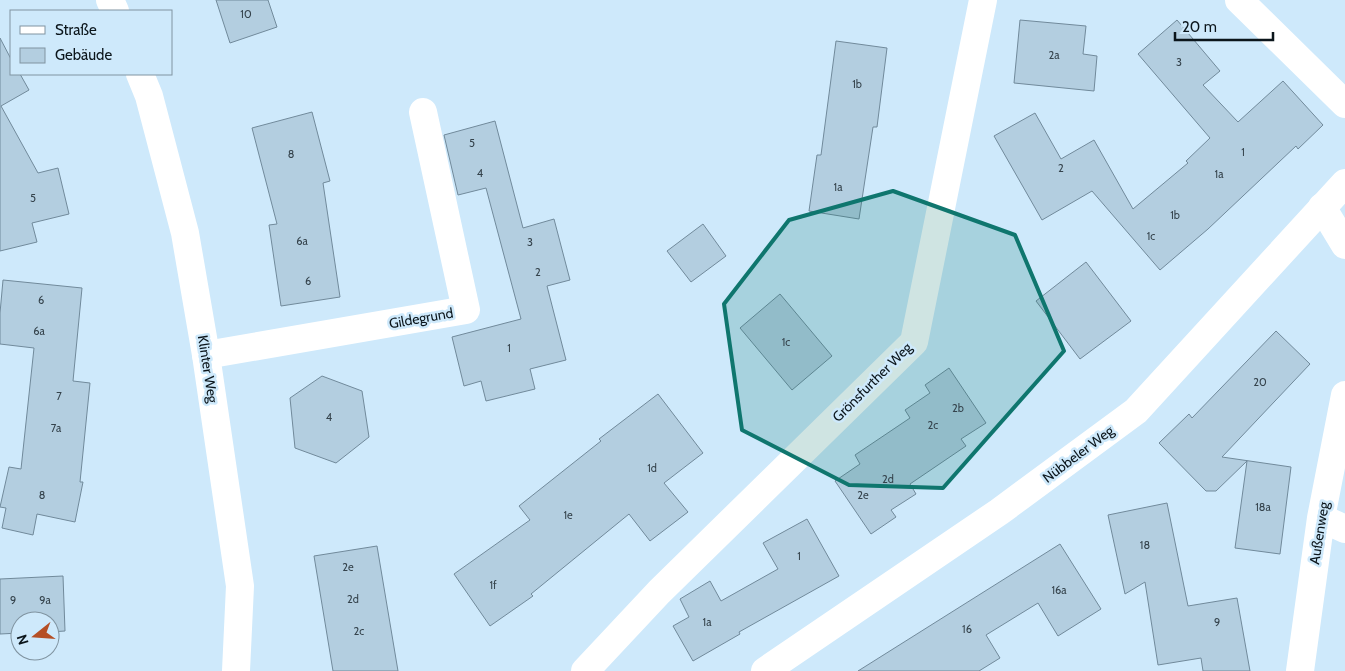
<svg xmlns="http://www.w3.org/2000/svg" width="1345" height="671" viewBox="0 0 1345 671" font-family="Cabin,sans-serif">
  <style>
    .building { fill: #b3cee0; stroke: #718a9b }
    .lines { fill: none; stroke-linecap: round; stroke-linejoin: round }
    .minor { stroke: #fff; stroke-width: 28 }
    .tertiary { stroke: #fff; stroke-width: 28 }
    .marked { fill: #0f766e; fill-opacity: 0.2; stroke: #0f766e; stroke-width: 4; stroke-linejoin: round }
    .labels { text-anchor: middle; stroke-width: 5; stroke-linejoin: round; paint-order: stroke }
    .number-label { font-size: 11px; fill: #35434c }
    .street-label { font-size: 14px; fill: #0b151b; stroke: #cee9fb }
  </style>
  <rect width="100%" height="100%" fill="#cee9fb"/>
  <path class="building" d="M216,0H268L277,27L230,43Z
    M1020,20L1086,26L1083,54L1097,56L1094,91L1014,83Z
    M1177,20L1220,71L1203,85L1238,122L1283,81L1323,125L1298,149L1296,146L1208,229L1160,270L1092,191L1042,220L994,136L1035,113L1061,159L1094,140L1133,209L1188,163L1186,161L1210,138L1138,54Z
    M0,38L11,59V74H20L29,90L1,106L38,173L58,168L69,214L32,223L37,242L0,251Z
    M836,41L887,48L877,127H873L859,219L809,211L817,155H821Z
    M312,112L330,181L323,183L340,297L281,306L269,225L277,224L252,128Z
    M495,121L523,228L554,219L570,280L547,286L566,360L530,369L535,389L486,401L481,381L464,386L452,337L521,319L486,188L458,195L444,135Z
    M703,224L726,256L691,282L667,251Z
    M1086,262L1131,321L1080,359L1036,301Z
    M3,280L82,288L73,381L90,383L80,482H83L75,522L37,514L33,535L2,528L6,508L0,507L9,467L21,469L34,348L0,344V313Z
    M780,294L832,356L792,390L740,328Z
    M1276,331L1310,364L1222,457L1291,467L1280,554L1235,548L1247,461L1216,491H1206L1159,443L1189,414L1192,418Z
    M949,368L986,423L961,439L966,446L910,484L916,494L891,510L896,517L871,534L835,481L860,464L855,455L910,418L905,410L930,393L925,385Z
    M322,376L362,391L369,437L336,463L295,448L290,398Z
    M658,394L703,453L664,483L688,512L650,541L629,514L531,594L533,596L490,626L454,574L530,520L519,506L601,441L599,439Z
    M1167,503L1188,606L1237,598L1250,671H1203L1201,658L1158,665L1145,582L1125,594L1108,515Z
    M807,519L839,576L739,632L740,634L693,661L673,626L689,617L680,599L710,581L721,601L778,569L763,543Z
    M1060,544L1101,609L1058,636L1038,603L986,635L1000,658L979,671H858Z
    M377,546L398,671H333L314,556Z
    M63,576L65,631L50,632V621H20V633L0,634V579Z"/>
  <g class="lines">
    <path class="minor" d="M1239,0L1345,104
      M1322,207L1345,245
      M206,355L466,310L423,112
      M1321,518L1345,529
      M585,671L659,592L914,342L983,0
      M1300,671L1321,518L1345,395"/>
    <path class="tertiary" d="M110,0L115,11
      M140,74L149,96L185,233L206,355L240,586L236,671
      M765,671L999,512L1136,411L1345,183"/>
  </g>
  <path class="marked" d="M893,191L1015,235L1064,351L943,488L849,485L742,430L724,304L789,220Z"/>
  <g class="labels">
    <g class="number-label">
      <text x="246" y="18">10</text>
      <text x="1054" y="59">2a</text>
      <text x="1179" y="66">3</text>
      <text x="857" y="88">1b</text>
      <text x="472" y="147">5</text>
      <text x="1243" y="156">1</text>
      <text x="291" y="158">8</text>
      <text x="1061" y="172">2</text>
      <text x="480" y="177">4</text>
      <text x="1219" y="178">1a</text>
      <text x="838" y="191">1a</text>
      <text x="33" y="202">5</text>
      <text x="1175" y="219">1b</text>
      <text x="1151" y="240">1c</text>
      <text x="302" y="245">6a</text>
      <text x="530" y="246">3</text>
      <text x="538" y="276">2</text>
      <text x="308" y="285">6</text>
      <text x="41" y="304">6</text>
      <text x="39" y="335">6a</text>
      <text x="786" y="346">1c</text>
      <text x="509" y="352">1</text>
      <text x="1260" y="386">20</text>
      <text x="59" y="400">7</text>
      <text x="958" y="412">2b</text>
      <text x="329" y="421">4</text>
      <text x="933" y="429">2c</text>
      <text x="56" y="432">7a</text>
      <text x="652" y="472">1d</text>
      <text x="888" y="483">2d</text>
      <text x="42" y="499">8</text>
      <text x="863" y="499">2e</text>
      <text x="1263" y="511">18a</text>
      <text x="568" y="519">1e</text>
      <text x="1145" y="549">18</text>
      <text x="799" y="560">1</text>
      <text x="348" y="571">2e</text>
      <text x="493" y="589">1f</text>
      <text x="1059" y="594">16a</text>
      <text x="353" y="603">2d</text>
      <text x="13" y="604">9</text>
      <text x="45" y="604">9a</text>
      <text x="707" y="626">1a</text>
      <text x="1217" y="626">9</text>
      <text x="967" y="633">16</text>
      <text x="359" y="635">2c</text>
    </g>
    <g class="street-label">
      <text transform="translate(421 318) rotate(-10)" y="5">Gildegrund</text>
      <text transform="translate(208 369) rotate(81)" y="5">Klinter Weg</text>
      <text transform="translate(872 382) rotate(-45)" y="5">Grönsfurther Weg</text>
      <text transform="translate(1078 454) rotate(-37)" y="5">Nübbeler Weg</text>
      <text transform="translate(1319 533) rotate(-81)" y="5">Außenweg</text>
    </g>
  </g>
  <rect x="10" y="10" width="162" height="65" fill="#cee9fb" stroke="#8094a1"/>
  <rect x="20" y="26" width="25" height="8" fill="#ffffff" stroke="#8094a1"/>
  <text x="55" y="35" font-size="15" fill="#0b151b">Straße</text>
  <rect x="20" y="48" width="25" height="15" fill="#b3cee0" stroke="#8094a1"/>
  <text x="55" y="60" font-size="15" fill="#0b151b">Gebäude</text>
  <g transform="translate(35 636) rotate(253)"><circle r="24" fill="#cee9fb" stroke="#8094a1"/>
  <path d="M0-4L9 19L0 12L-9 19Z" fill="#b54f25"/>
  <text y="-8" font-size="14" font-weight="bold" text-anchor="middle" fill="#0b151b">N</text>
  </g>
  <path d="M1175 32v8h98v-8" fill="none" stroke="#0b151b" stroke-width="2.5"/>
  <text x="1182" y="32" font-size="15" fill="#0b151b" stroke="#cee9fb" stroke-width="4" paint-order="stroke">20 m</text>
</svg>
